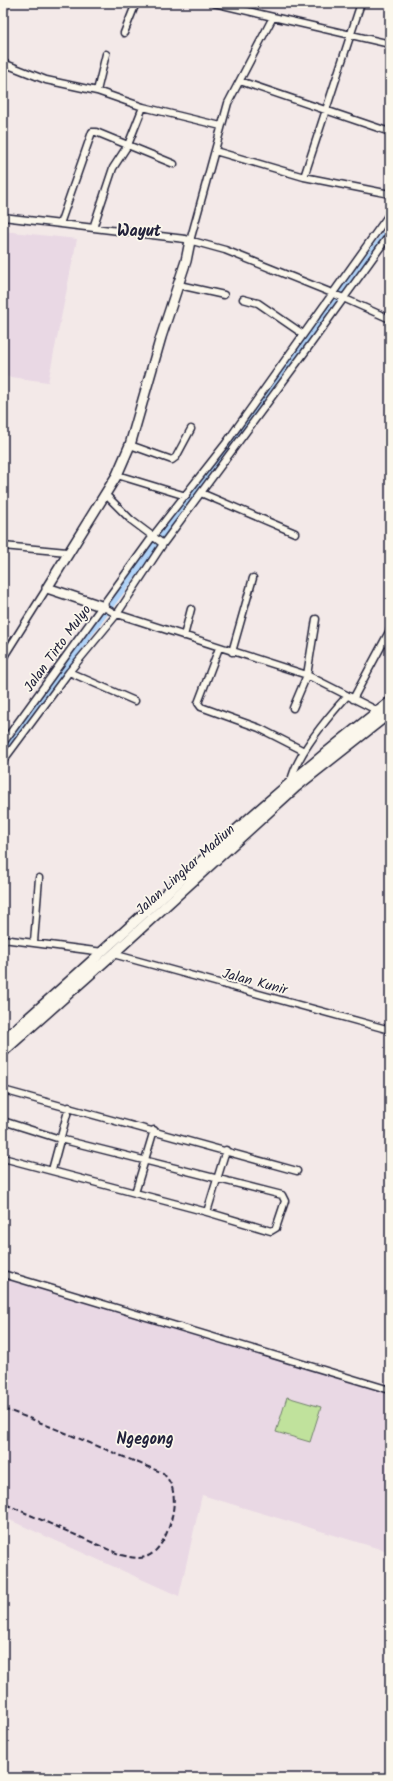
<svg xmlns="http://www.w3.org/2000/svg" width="393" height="1781" viewBox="0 0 393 1781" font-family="Kalam,sans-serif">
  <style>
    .built { fill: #e9d8e4 }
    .green { fill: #c0e29c; stroke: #71826c }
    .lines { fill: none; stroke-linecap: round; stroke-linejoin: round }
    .canal { stroke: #b1d4f9; stroke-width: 7 }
    .minor-casing { stroke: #22223b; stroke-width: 9 }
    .secondary-casing { stroke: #22223b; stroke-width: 12 }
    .minor { stroke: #fbf7ec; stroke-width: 6 }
    .secondary { stroke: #fbf7ec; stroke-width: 9 }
    .rail { stroke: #22223b; stroke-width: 2; stroke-dasharray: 6 3; stroke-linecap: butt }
    .labels { text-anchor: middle; stroke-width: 3.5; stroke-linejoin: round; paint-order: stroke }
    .street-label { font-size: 14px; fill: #22223b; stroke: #fbf7ec }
    .quarter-label { font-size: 16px; font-weight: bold; fill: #22223b; stroke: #fbf7ec }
  </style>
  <rect width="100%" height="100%" fill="#f3e9e8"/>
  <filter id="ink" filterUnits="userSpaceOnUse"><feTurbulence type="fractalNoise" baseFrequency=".025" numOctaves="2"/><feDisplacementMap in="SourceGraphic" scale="8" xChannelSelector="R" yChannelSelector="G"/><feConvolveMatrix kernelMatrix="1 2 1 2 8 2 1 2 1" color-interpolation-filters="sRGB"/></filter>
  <g filter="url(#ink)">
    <path class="built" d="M3,231L77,239L48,382L3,376Z
      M3,1276L390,1393V1552L202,1495L179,1596L3,1517Z"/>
    <path class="green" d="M287,1397L321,1407L310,1442L276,1432Z"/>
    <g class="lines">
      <path class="canal" d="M66,665L390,228
        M3,754L67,662"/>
      <defs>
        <path id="minor" d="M214,3L273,17
          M3,15L5,3
          M124,33L136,3
          M3,63L46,80L97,91L143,107L221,126
          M240,81L390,132
          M97,91L106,54
          M215,151L304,177L390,194
          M304,177L361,3
          M3,217L185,239L225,250L332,293L390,319
          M60,224L92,132H96L174,164
          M93,228L113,168L128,145L143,107
          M190,241L228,103L273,17L390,44
          M179,285L224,295
          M243,299L258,303L303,334
          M130,445L172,460L176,457L191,429
          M117,475L186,496
          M201,493L295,533
          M105,494L131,520L163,544
          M3,546L67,552
          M104,607L114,613L307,675L378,711
          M184,636L191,609
          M219,648L198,703L201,707L259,728L304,751
          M232,652L253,578
          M3,658L47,588
          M69,672L135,701
          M353,699L390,630
          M293,708L307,675L316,619
          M3,743L153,536L226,443L390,213
          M3,761L69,672L117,614L163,544L305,352L390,234
          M292,783L291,781C297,753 328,717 347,696
          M3,939L103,952
          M34,942L39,878
          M113,954L390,1030
          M3,1090L297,1171
          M3,1121L60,1139L282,1195L285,1201L276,1228L271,1231L207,1212L3,1158
          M52,1170L69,1107
          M135,1193L154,1130
          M207,1212L226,1150
          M3,1274L390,1390"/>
        <path id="secondary" d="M104,607L47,588L117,475L130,445L161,337L186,261L190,241
          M3,1040C133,928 253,806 390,702
          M3,1052L113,954L296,787L390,713"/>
      </defs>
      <use href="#minor" class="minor-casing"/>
      <use href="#secondary" class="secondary-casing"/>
      <use href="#minor" class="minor"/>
      <use href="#secondary" class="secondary"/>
      <path class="rail" d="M3,1410L10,1411L34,1420L163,1473C168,1479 172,1484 173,1492C177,1510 166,1548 148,1556C140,1560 130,1557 121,1555L3,1503"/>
    </g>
  </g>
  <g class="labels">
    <g class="street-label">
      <text transform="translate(57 648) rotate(-54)" y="5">Jalan Tirto Mulyo</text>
      <text transform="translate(185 869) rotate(-42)" y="5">Jalan Lingkar Madiun</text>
      <text transform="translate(255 981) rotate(15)" y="5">Jalan Kunir</text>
    </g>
    <g class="quarter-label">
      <text x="139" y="236">Wayut</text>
      <text x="145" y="1444">Ngegong</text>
    </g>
  </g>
  <rect width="393" height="1781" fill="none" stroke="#fbf7ec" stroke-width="16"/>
  <rect x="8" y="8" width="377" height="1765" fill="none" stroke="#22223b" stroke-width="1.5" filter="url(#ink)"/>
</svg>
